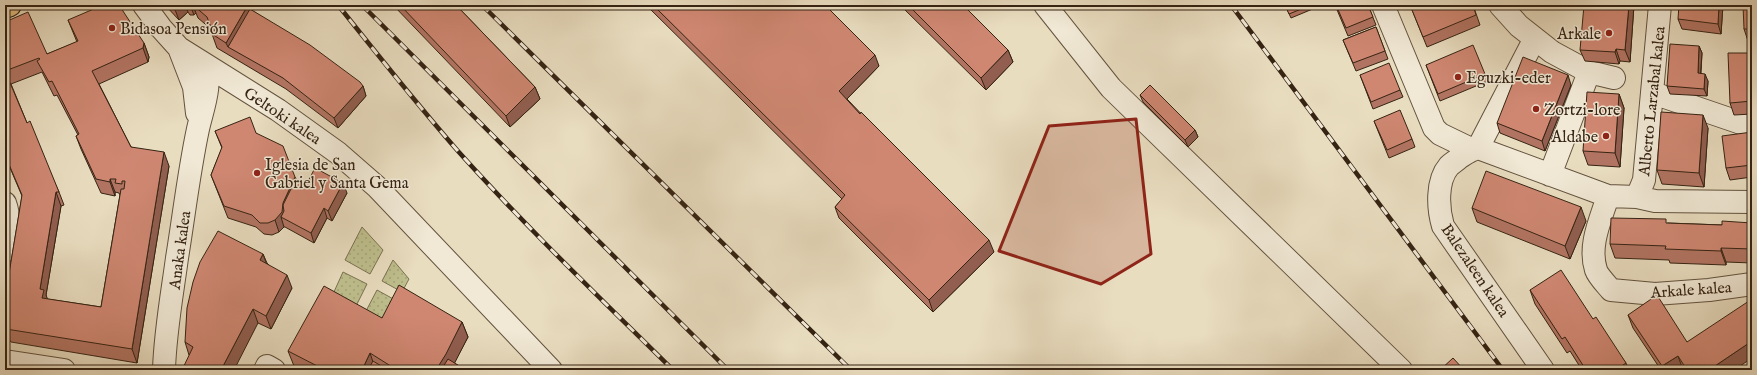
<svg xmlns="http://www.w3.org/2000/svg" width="1757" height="375" viewBox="0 0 1757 375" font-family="'IM FELL English',serif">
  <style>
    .garden { fill: url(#garden-dots); stroke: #7a7150 }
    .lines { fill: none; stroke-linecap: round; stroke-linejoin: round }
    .minor-casing { stroke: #62523e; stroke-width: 24 }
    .major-casing { stroke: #352313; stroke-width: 24 }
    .minor { stroke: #f1e9d6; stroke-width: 22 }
    .major { stroke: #e4be80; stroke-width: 22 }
    .rail-casing { stroke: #352313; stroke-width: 4.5 }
    .rail { stroke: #f1e9d6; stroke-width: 3; stroke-dasharray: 9; stroke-linecap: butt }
    .wall { fill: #b27462; stroke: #352313; fill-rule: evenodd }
    .shaded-wall { fill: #915e50; stroke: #352313 }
    .building { fill: #cf8772; stroke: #352313; fill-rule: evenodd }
    .marked { fill: #8f2418; fill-opacity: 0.2; stroke: #8f2418; stroke-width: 3; stroke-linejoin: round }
    .poi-dot { fill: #8f2418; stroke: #f1e9d6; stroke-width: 1.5 }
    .labels { text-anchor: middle; stroke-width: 3; stroke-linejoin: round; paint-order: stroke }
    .poi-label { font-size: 16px; fill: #352313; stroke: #f1e9d6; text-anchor: start }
    .street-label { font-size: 16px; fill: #352313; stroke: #f1e9d6 }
  </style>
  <defs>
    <pattern id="garden-dots" width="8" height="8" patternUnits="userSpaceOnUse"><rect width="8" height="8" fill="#bebf8d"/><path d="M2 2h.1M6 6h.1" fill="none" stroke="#a4a479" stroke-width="1.8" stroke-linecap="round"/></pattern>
  </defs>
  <rect width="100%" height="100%" fill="#e9ddc0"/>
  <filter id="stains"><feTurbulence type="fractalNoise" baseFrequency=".005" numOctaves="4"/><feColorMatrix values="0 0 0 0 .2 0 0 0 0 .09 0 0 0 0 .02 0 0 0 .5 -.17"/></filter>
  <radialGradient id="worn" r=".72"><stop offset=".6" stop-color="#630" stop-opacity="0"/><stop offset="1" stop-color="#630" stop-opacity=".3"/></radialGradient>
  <path class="garden" d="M362,227L383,250L370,274L345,260Z
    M393,260L409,279L402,292L382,281Z
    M343,272L367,284L356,306L333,294Z
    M377,290L397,301L386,321L366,311Z"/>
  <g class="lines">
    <defs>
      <path id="minor" d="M144,5L161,28L179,48L278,110L338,153L377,187L551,370
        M1045,5L1111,88L1401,370
        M1383,5L1434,128L1440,134L1471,149
        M1500,5L1519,26L1552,52L1589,72L1614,78
        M179,48L194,87L197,113
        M1653,93L1741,123L1752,124
        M1478,148L1534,40
        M1550,175L1589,72
        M1608,196C1601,219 1588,245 1596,270C1598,276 1606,284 1611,290L1655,294L1709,290L1752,284
        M1637,197L1644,180L1660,5
        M5,203C11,219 7,234 5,251
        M5,361L64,370
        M164,370C165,333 172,295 177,258C184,215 189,171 198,129C202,110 214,81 203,64
        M265,370L267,366L274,370
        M1543,370L1443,226C1438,209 1436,181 1449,166C1452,163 1456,161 1459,158C1465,154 1470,150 1478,148L1608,196L1637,197L1655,201L1752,202"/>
      <path id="major" d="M5,7L10,5"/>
    </defs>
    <use href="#minor" class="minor-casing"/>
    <use href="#major" class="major-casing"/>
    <use href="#minor" class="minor"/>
    <use href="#major" class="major"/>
    <defs>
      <path id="rail" d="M338,5C377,54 416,103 457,150C525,226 600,298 673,370
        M362,5L728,370
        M482,5L851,370
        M1231,5L1503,370"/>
    </defs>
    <use href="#rail" class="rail-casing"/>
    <use href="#rail" class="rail"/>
  </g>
  <path class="wall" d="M165,5H248L250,9L363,86L366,96L338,128L286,89L217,48L212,34L213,33L211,29L198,18L196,13L194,15H190L188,12L179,20Z
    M393,5H456L535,87L540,99L510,127Z
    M646,5H825L879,66L847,99L994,252L933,312L839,218L835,207L842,199Z
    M900,5H963L1008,50L1013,62L986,90Z
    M1285,5H1314L1315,8L1291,18Z
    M1335,5H1368L1376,25L1348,36Z
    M1410,5H1473L1480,25L1427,47Z
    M1634,5L1630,62L1620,61L1619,64L1585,61L1580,50Z
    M1723,5L1721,34L1682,29L1678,19Z
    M1752,5V41H1748L1744,29Z
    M68,20L144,43L149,57L148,62L99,84L131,147L169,166L137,363L11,342L6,336L5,333V298L22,196L5,156V22L47,54L77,42ZM42,72L54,96L57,95L78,135L76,136L81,149L101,193L115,196V192L119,193L120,195L101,307L47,299L46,295L61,206L64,205L59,192L27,123L11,84Z
    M1376,27L1388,59L1356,71L1343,40Z
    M1699,46L1702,53L1701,73L1708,81L1707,96L1670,94L1667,86Z
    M1752,53V114L1734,115L1730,103Z
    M1426,65L1485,74L1488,81L1440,101Z
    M1360,75L1400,90L1403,97L1373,109Z
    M1571,85L1545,151L1500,133L1497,123Z
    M1619,94L1624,108L1620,167L1588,165L1583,151Z
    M1140,95L1195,130L1198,137L1188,147L1143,102Z
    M1374,121L1412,139L1415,147L1389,158Z
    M1708,128L1704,187L1662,184L1657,170Z
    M215,131L256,133L296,179L306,185L347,193L332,221L327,218L314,243L285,227H284L279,232L272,235L264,234L256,227L228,218L211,175L222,148Z
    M1752,132V177L1730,180L1726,168Z
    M1472,208L1586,221L1570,259L1477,222Z
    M1668,223L1722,225L1752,223V263L1726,262V265L1670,263L1669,260L1615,258L1610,244Z
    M263,254L267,263L292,288L271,329L258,323L189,355L185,342Z
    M1530,290L1593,319L1626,363L1629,370H1582L1570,351L1567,353L1535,304Z
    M1628,315L1687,342L1734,370H1661L1633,328Z
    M382,318L462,322L468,337L454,363L466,370H302L294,366L288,351Z"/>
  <path class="shaded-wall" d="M176,5H185L188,12L179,20L174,7Z
    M190,5H193L196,13L194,15Z
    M248,5L253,19L228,47L226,43Z
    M1629,5H1634L1630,62L1625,50Z
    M1719,5H1723L1721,34L1718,24Z
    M144,43L149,57L148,62L143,48Z
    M1699,46L1702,53L1700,81L1698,73Z
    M1616,49L1620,61L1619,64L1615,52Z
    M1008,50L1013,62L986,90L981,78Z
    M875,55L879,66L843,103L839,91Z
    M1705,74L1708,81L1707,96L1704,89Z
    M1568,75L1571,85L1545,151L1542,141Z
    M363,86L366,96L338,128L334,118Z
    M535,87L540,99L510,127L506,116Z
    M1619,94L1624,108L1620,167L1615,153Z
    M1703,115L1708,128L1704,187L1699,173Z
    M1195,130L1198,137L1188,147L1185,140Z
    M164,152L169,166L137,363L132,349Z
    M295,177L299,189L281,217L284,227L279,232L275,220Z
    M110,179L115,192V196L110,182Z
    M343,183L347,193L332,221L328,211Z
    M56,192L61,206L46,295L49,303L42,298L40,289Z
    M1581,207L1586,221L1570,259L1565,246Z
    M324,208L327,218L314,243L311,233Z
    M989,240L994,252L933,312L929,300Z
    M1721,248L1726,262V265L1721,251Z
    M263,254L268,268L260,260Z
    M287,275L292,288L271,329L266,316Z
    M253,309L258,323L234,370H221Z
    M462,322L468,337L451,370H436Z
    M1752,341V358L1734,370H1709Z
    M370,353L375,368L374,370H362Z
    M1678,356L1683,370H1663L1662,366Z"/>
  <path class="building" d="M103,5H119L144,43L143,48L92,71L131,147L164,152L132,349L6,329L5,327V298L22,195L5,155V22L28,12L47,54L78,41L68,20ZM39,58L40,59L37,61L49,82L52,81L79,134L76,136L96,179L110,182V179H116L115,183L122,184V181H125L124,189H121L101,307L42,298L44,290L40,289L56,192H59L30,121L27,123L5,71Z
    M193,5H248L226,43L212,34L216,28L210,25L207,17Z
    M400,5H456L535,87L506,116Z
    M653,5H825L875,55L839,91L860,114L861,112L989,240L929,300L835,207L845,195Z
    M908,5H963L1008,50L981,78Z
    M1285,5H1311L1289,14Z
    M1336,5H1368L1373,17L1346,28Z
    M1410,5H1473L1476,15L1423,37Z
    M1584,5H1629L1625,50L1616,49L1615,52L1580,50Z
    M1679,5H1719L1718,24L1678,19Z
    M1743,5H1752V29H1744Z
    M250,9L310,45L360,82L363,86L334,118L283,78L228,47Z
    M1376,27L1385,51L1353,63L1343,40Z
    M1670,44L1699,46L1698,73L1705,74L1704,89L1667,86Z
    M1473,45L1485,74L1438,94L1426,65Z
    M1728,53H1752V101L1730,103Z
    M1523,57L1568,75L1542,141L1497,123Z
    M1389,63L1400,90L1371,102L1360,75Z
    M1150,85L1195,130L1185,140L1140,95Z
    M1587,92L1619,94L1615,153L1583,151Z
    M1400,110L1412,139L1387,150L1374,121Z
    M1661,112L1703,115L1699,173L1657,170Z
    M250,117L256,133L283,146L295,177L283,203L282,212L275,220L268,223H260L252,215L224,206L211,175L222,147L215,131Z
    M1752,132V165L1726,168L1722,136Z
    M315,168L343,183L328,211L324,208L311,233L281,217L284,211L283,205L296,179L306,185Z
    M1486,171L1581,207L1565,246L1472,208Z
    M1611,218L1666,219V223L1722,225V221L1752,223V249L1721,248V251L1665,249L1666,246L1610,244Z
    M218,231L263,254L260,260L287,275L266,316L253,309L221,370H182L193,347L185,342L187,308L193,282L200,262Z
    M1561,270L1593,319L1596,317L1626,363L1623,365L1627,370H1586L1565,337L1562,339L1530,290Z
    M399,285L462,322L446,354L436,370H397L370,353L362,370H325L288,351L324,286L382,318Z
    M1657,295L1687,342L1752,299V341L1709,370H1687L1678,356L1662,366L1628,315Z
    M1453,358L1464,370H1440Z
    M448,359L466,370H441Z
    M373,361L388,370H368Z"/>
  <path class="marked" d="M1136,119L1151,254L1101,284L999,251L1049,126Z"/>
  <g class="poi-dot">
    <circle cx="112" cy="28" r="4"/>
    <circle cx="1609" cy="33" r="4"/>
    <circle cx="1458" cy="77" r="4"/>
    <circle cx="1536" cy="109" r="4"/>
    <circle cx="1606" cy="136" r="4"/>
    <circle cx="257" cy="173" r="4"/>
  </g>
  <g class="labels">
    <g class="poi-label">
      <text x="120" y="34">Bidasoa Pensión</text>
      <text x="1601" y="39" text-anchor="end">Arkale</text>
      <text x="1466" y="83">Eguzki-eder</text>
      <text x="1544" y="115">Zortzi-lore</text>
      <text x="1598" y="142" text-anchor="end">Aldabe</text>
      <text x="265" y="170">Iglesia de San<tspan x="265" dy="18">Gabriel y Santa Gema</tspan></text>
    </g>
    <g class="street-label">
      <text transform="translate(1651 101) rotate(-84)" y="6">Alberto Larzabal kalea</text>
      <text transform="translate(283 115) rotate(34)" y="6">Geltoki kalea</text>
      <text transform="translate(179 250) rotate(-82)" y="6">Anaka kalea</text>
      <text transform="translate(1476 270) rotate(56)" y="6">Balezaleen kalea</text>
      <text transform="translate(1691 289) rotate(-4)" y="6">Arkale kalea</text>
    </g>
  </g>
  <rect width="1757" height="375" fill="none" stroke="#e9ddc0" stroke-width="20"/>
  <rect x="6" y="6" width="1745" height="363" fill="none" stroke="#352313" stroke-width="2"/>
  <rect x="10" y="10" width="1737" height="355" fill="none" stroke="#352313"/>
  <rect width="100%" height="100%" filter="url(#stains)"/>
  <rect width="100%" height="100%" fill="url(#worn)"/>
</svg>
